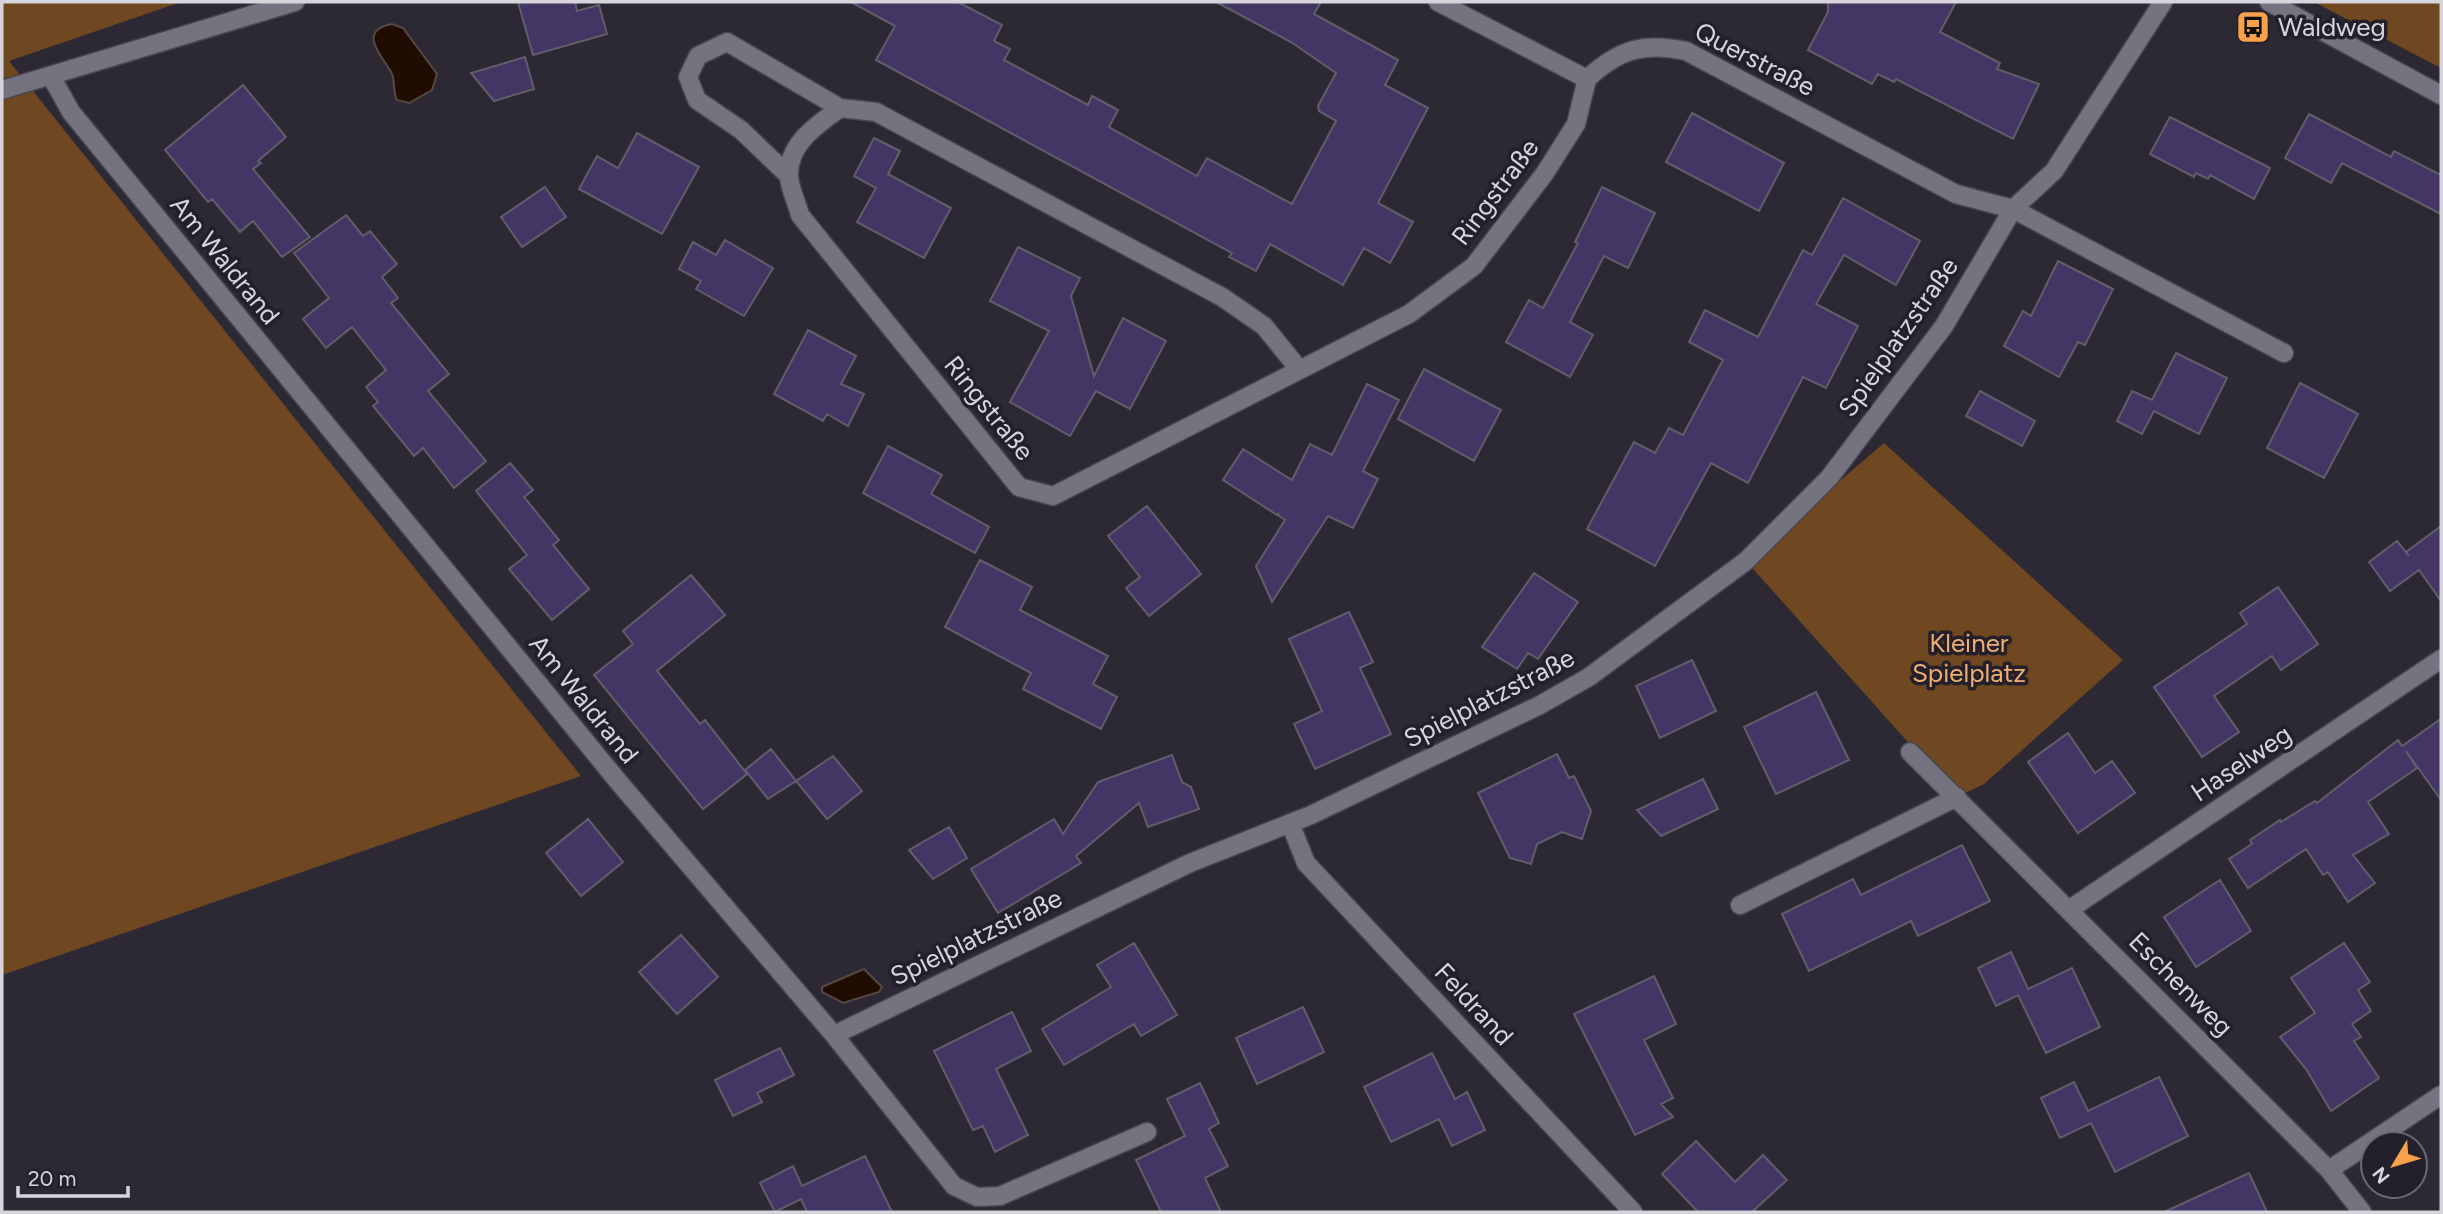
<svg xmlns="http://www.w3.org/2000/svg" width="2443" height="1214" viewBox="0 0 2443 1214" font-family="Figtree,sans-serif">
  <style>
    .green { fill: #6f4721 }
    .water { fill: #200c00; stroke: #574842; stroke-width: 2 }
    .building { fill: #443664; stroke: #615e6b; stroke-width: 2 }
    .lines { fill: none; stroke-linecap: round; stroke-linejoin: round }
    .street-casing { stroke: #47454e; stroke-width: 21 }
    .street { stroke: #767380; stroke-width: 18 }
    .labels { text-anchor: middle; stroke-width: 7; stroke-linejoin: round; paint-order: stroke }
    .poi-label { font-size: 26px; fill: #d7d5dc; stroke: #23202b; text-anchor: start }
    .street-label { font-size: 26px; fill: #d7d5dc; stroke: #23202b }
    .park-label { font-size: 26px; fill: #f1ae72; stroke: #23202b }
  </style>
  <rect width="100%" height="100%" fill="#2c2935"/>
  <path class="green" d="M2,2H181L9,61L581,776L2,975Z
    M2314,2H2441V68Z
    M1884,443L2123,660L1984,784L1957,797L1746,561Z"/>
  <path class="water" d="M392,24L403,28L437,74L432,90L409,103L397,100C392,91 396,80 391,72C384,58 355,31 392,24Z
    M864,969L882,987L879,992L843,1003L822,992V987Z"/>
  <path class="building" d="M518,2H575L577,11L599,5L607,34L533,55Z
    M851,2H958L1002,25L994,41L1010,49L1004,60L1088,105L1092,96L1118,110L1109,127L1197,176L1207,158L1292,204L1336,121L1319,111L1318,106L1336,73L1291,42L1216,2H1321L1314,14L1398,60L1385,85L1428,108L1378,203L1413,222L1390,263L1364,248L1343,285L1270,244L1256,271L1229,257L1232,253L876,60L895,26Z
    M1828,2H1956L1940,32L2000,63L1997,69L2039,84L2013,139L1896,79L1894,82L1878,74L1872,84L1808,50L1828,12Z
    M525,57L534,89L494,101L471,73Z
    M243,85L286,137L258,161L261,163L253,169L310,237L282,257L253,221L240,232L212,199L208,202L165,150Z
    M1692,113L1784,163L1759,211L1666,162Z
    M2309,114L2391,157L2394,151L2441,175V214L2342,163L2331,183L2285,158Z
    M2170,117L2270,168L2254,199L2210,175L2208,179L2196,173L2194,177L2150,154Z
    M637,133L699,167L662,234L579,189L597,156L618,168Z
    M874,138L900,151L888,174L951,208L924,258L857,222L876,188L854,176Z
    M545,187L566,217L522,247L501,217Z
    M1602,187L1655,213L1628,268L1604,256L1570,322L1593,335L1570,377L1506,342L1529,300L1543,308L1578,243L1575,242Z
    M1843,198L1920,241L1896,285L1844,255L1816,304L1858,326L1826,388L1803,377L1748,483L1711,463L1655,566L1587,529L1634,442L1655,453L1669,428L1683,435L1723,360L1689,342L1705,310L1758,337L1803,250L1812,255Z
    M346,215L363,236L370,231L397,264L382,277L398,298L391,303L449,374L428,391L486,461L454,488L423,448L414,456L373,406L378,402L366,387L386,370L352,327L326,348L303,319L329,298L294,253Z
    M725,240L773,268L744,316L696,289L701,281L679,269L693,242L716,255Z
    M1018,247L1080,278L1071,296L1094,376L1123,318L1166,341L1130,409L1096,391L1070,436L1010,402L1049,331L990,301Z
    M2058,261L2113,289L2085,345L2078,342L2059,377L2004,346L2023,311L2031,316Z
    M808,330L856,356L841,384L864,394L848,426L827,414L823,421L774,394Z
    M2176,353L2227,378L2199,434L2154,411L2142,434L2117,421L2132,391L2152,400Z
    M1424,369L1501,410L1474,461L1398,419Z
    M2300,383L2358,414L2324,478L2267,448Z
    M1367,384L1399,400L1363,471L1378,479L1353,528L1328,516L1272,602L1256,566L1285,520L1278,515L1279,513L1277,515L1223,480L1243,449L1292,480L1310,444L1332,455Z
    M1980,391L2035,421L2022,446L1966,416Z
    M888,446L942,475L931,494L989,527L975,553L863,493Z
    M510,463L533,490L524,497L559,540L553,545L589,589L552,620L509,569L527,555L476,491Z
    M1147,506L1201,574L1149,616L1126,588L1140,577L1108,536Z
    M2441,526V601L2419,570L2390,591L2369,562L2397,541L2409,556L2406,552Z
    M980,560L1032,587L1020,610L1108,656L1093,684L1117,697L1101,729L1023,689L1031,673L945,627Z
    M1534,573L1578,602L1538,659L1528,653L1517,669L1482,647Z
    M691,575L725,615L657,671L700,724L705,720L747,774L703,809L594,675L633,644L623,631Z
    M2278,587L2318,644L2281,670L2272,656L2214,696L2239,732L2202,757L2154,687L2247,624L2240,613Z
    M1349,612L1373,662L1360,668L1391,734L1315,769L1294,724L1322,711L1289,639Z
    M1692,660L1716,711L1660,738L1636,686Z
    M1816,692L1849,760L1776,794L1744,727Z
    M2441,719V800L2406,751L2417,768L2368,802L2389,834L2353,855L2375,883L2348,902L2328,872L2323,875L2306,849L2248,888L2229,859L2252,844L2250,840L2280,820L2281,822L2315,801L2317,803L2398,740L2402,746Z
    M2068,733L2095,773L2112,761L2135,793L2078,833L2028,762Z
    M771,749L796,781L768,799L745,770Z
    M1557,754L1569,778L1574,776L1591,811L1582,839L1562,832L1537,844L1531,864L1510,858L1478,793Z
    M1172,755L1182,782L1191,787L1199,809L1148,827L1139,803L1076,856L1081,863L998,913L971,869L1054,819L1063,834L1098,782Z
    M833,756L862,791L827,819L796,781Z
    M1703,779L1718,809L1661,836L1637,810Z
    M588,819L623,862L581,896L546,853Z
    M949,827L967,858L933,879L909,850Z
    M1962,845L1990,901L1918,936L1911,921L1809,971L1782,914L1853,879L1861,895Z
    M2220,880L2251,931L2196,967L2164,917Z
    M681,935L718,977L677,1014L639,972Z
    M1134,943L1177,1015L1141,1036L1134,1024L1064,1065L1042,1029L1111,987L1097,965Z
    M2344,943L2370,982L2358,990L2371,1011L2352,1024L2361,1037L2354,1041L2379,1078L2331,1111L2306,1069L2280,1037L2315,1013L2291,978Z
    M2011,952L2028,989L2072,968L2100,1027L2046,1053L2018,995L1996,1006L1978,968Z
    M1654,976L1676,1024L1644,1040L1673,1098L1661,1104L1673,1117L1635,1135L1574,1014Z
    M1303,1007L1324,1052L1257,1084L1236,1038Z
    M1012,1012L1031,1051L996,1069L1028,1135L995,1152L983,1126L973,1130L934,1051Z
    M780,1048L794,1075L757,1093L762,1102L733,1116L715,1080Z
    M1432,1053L1455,1099L1467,1092L1485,1130L1452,1146L1439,1119L1391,1142L1364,1087Z
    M2159,1077L2188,1136L2115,1172L2091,1123L2060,1138L2041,1098L2074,1082L2088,1111Z
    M1200,1083L1219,1123L1209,1129L1228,1166L1205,1178L1221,1212H1161L1136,1160L1185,1136L1167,1099Z
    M1696,1141L1735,1182L1763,1155L1787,1180L1752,1212H1698L1662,1174Z
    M865,1156L892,1212H807L801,1199L775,1212L760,1183L793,1166L802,1186Z
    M2249,1173L2267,1212H2164Z"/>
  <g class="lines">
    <defs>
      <path id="street" d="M1438,2L1587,79C1619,49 1644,42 1686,51L1956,194L2013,209L2284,353
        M2269,2L2441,95
        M51,76L71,112L617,780L834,1035L954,1186L977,1197L1000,1196L1147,1132
        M2,90L295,2
        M789,176L741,130L697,100L688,77L698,56L727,42L840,108
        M1298,368L1264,326L1222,297L876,112L840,108C817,125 787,144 789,177C790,189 797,203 800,215L1019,487L1053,496L1409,314L1474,266L1545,173L1576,124L1587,79
        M1910,752L2329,1170L2362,1212
        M1290,823L1306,863L1633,1212
        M1740,905L1957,797
        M2070,909L2441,659
        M834,1035L1190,863L1311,815L1540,705L1589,677L1746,561L1829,478L1944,326L2013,209L2054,171L2163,2
        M2329,1170L2441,1095"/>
    </defs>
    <use href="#street" class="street-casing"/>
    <use href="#street" class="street"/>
  </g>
  <defs>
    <symbol id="bus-square" viewBox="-11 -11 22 22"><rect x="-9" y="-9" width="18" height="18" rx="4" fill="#f8a14b" stroke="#23202b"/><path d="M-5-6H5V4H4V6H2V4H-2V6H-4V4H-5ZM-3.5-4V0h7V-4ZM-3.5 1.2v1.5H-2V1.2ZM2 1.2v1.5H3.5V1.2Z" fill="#111"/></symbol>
  </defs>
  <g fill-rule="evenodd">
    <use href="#bus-square" x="2234" y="8" width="38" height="38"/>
  </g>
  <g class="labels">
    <g class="poi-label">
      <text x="2278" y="36">Waldweg</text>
    </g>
    <g class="street-label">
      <text transform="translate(1755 59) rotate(27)" y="9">Querstraße</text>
      <text transform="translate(1495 192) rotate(-53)" y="9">Ringstraße</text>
      <text transform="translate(225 260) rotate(51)" y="9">Am Waldrand</text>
      <text transform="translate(1898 337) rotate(-55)" y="9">Spielplatzstraße</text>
      <text transform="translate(989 408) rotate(51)" y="9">Ringstraße</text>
      <text transform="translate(1489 698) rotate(-27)" y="9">Spielplatzstraße</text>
      <text transform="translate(584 699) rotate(51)" y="9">Am Waldrand</text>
      <text transform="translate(2241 763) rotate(-34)" y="9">Haselweg</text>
      <text transform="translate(976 937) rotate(-26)" y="9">Spielplatzstraße</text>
      <text transform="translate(2181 984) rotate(45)" y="9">Eschenweg</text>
      <text transform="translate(1474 1004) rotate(47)" y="9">Feldrand</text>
    </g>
    <g class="park-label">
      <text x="1969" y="652">Kleiner<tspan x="1969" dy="30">Spielplatz</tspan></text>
    </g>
  </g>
  <rect width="2443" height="1214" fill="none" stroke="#d7d5dc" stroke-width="7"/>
  <g transform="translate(2394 1165) rotate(232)"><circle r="33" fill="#23202b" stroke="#6b6872" stroke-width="2"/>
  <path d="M0-5L12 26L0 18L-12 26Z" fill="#f8a14b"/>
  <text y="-10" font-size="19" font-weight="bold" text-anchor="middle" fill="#d7d5dc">N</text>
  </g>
  <path d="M18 1186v10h110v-10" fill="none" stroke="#d7d5dc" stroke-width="3.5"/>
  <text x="28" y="1186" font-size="21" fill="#d7d5dc" stroke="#23202b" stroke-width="5" paint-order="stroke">20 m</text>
</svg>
